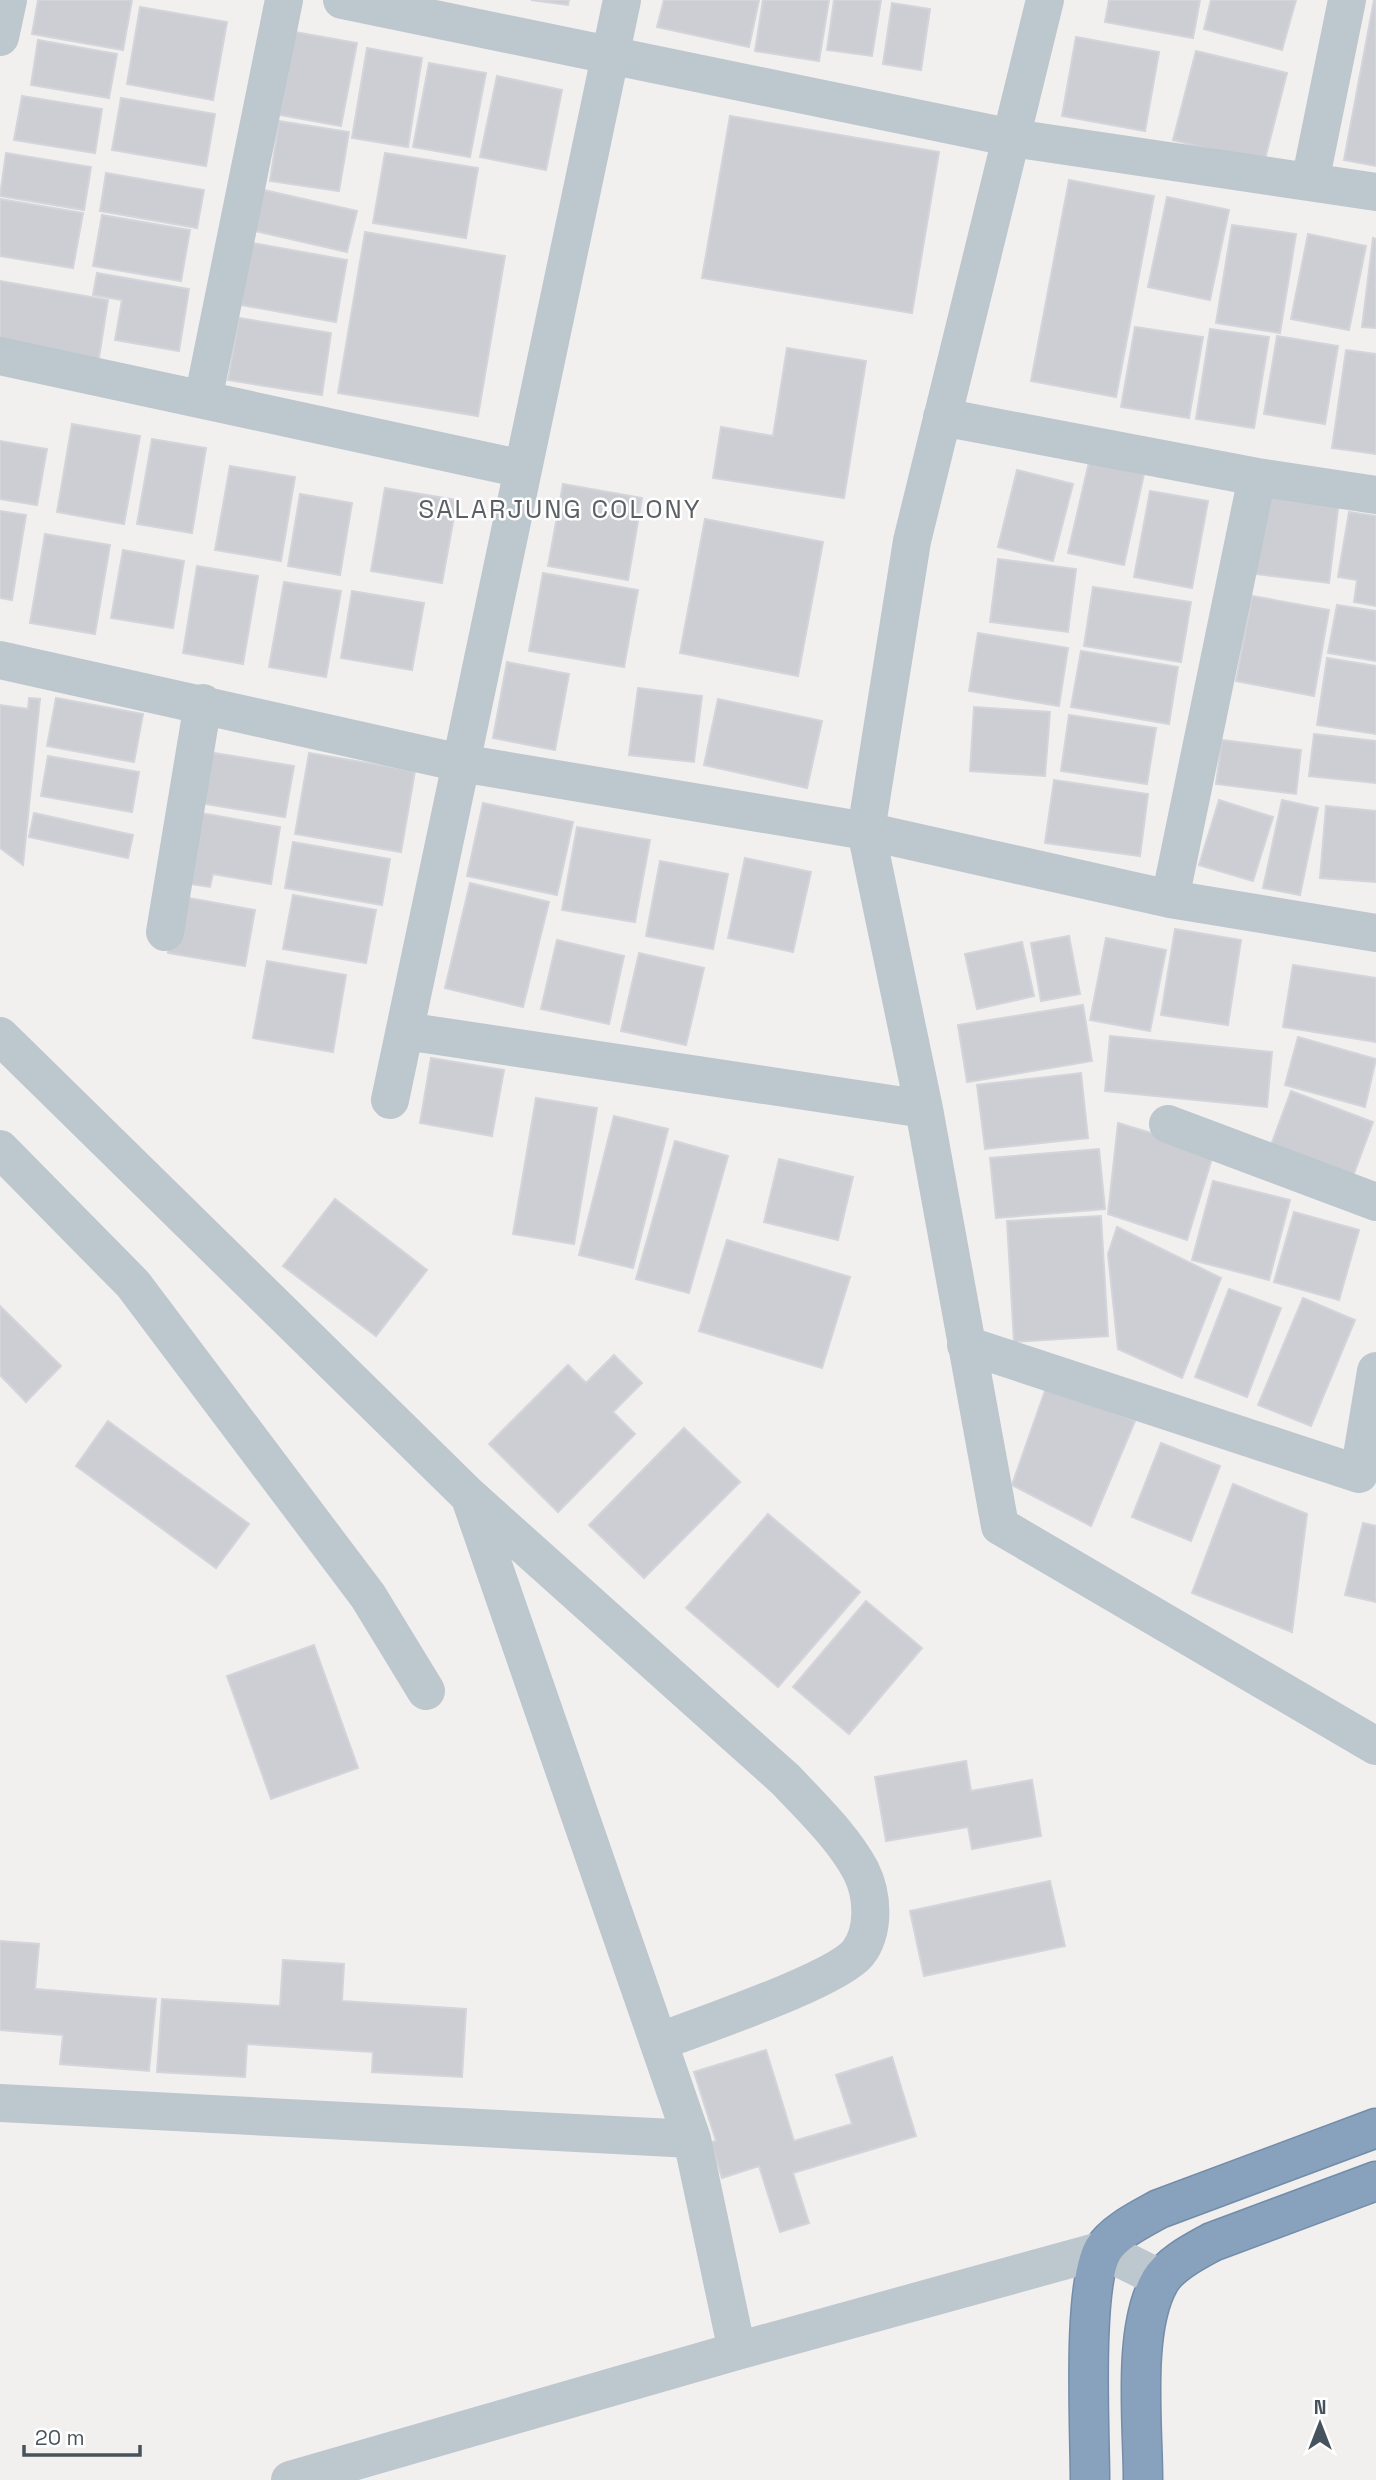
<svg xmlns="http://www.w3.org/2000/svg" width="1376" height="2480" viewBox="0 0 1376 2480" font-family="'Space Grotesk',sans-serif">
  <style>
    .building { fill: #ccced4; stroke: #d3d5db; stroke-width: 2 }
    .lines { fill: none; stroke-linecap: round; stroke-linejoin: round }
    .highway-casing { stroke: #738da9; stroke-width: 41 }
    .minor { stroke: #bdc7ce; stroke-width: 38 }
    .highway { stroke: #88a2bd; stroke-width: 38 }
    .labels { text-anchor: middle; stroke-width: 5; stroke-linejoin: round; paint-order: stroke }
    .neighbourhood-label { font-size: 26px; letter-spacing: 2px; fill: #5c6064; stroke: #fff }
  </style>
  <rect width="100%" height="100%" fill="#f2efef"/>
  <path class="building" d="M38,0H132L123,50L32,34Z
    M531,0H569L568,5Z
    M664,0H759L749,47L657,27Z
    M763,0H829L819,61L755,51Z
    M834,0H881L872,56L827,50Z
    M1109,0H1200L1193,38L1105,22Z
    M1211,0H1296L1282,50L1204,29Z
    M1374,0H1376V166L1344,160Z
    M892,3L930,9L921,70L883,64Z
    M140,7L227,22L213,100L127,84Z
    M295,32L357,43L341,126L280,115Z
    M1076,37L1159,52L1145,131L1062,116Z
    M38,40L117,54L109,98L31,85Z
    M367,48L422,58L408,147L352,138Z
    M1196,51L1287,73L1264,163L1173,140Z
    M429,63L486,73L470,157L413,147Z
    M497,76L562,90L546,170L480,157Z
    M22,96L102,109L95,153L14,140Z
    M121,98L215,114L206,166L112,150Z
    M730,116L939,152L912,313L702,278Z
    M279,121L349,132L339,191L270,181Z
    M6,153L91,167L84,210L0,196Z
    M385,153L478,168L466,238L373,223Z
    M106,173L204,190L197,228L100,211Z
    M1069,180L1154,196L1116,397L1031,381Z
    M255,188L357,211L347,252L246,229Z
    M1167,197L1229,210L1210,300L1148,287Z
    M0,199L83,213L73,268L0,256Z
    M102,215L190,230L181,281L93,266Z
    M1232,225L1296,234L1280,333L1216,323Z
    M365,232L505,256L478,416L338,393Z
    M1308,234L1366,246L1349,330L1291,319Z
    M1373,238L1376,239V328L1362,327Z
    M252,243L347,260L336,322L241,305Z
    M97,273L189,289L179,351L115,340L122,300L93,295Z
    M0,281L108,300L98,364L0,347Z
    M239,318L331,333L322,395L228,380Z
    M1135,327L1203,337L1189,418L1121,407Z
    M1210,329L1269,337L1254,428L1196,419Z
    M1277,336L1338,346L1325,424L1264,414Z
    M787,348L866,361L844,498L713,478L721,427L773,436Z
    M1346,350L1376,354V454L1332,448Z
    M72,424L140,436L124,524L57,512Z
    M152,439L206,448L192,533L137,524Z
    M0,441L47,449L37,505L0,499Z
    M1089,462L1144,474L1124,565L1068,553Z
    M230,466L295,477L281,561L215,550Z
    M1017,470L1073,484L1053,561L998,547Z
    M563,484L642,498L628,580L548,566Z
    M385,488L457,500L442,583L371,571Z
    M1150,491L1208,501L1192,588L1134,577Z
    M1264,492L1339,501L1329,583L1255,574Z
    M300,494L352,503L340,575L288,566Z
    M0,511L26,515L12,600L0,598Z
    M1349,512L1376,516V606L1354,602L1357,580L1338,577Z
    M705,519L823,542L798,676L680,653Z
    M45,534L110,545L95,634L30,623Z
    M123,550L184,561L173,628L111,618Z
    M998,559L1076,569L1068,632L990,622Z
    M197,566L258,576L243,664L183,653Z
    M543,573L638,590L624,667L529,651Z
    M284,582L341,591L326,677L269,667Z
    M1093,587L1191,602L1181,662L1084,646Z
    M352,591L424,603L412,670L341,658Z
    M1252,596L1329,610L1314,696L1236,681Z
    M1337,605L1376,611V661L1328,653Z
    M978,633L1068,648L1059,706L969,691Z
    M1081,651L1178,667L1169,724L1071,707Z
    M1327,658L1376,666V734L1317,725Z
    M507,662L569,674L555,750L493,738Z
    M638,688L702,696L694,762L629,755Z
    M29,698L40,699L23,865L0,848V705L28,709Z
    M56,698L143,714L134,762L47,746Z
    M718,699L822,721L807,788L704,765Z
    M974,707L1050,712L1045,776L970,771Z
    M1069,715L1156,728L1147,784L1061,771Z
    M1314,734L1376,741V783L1309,776Z
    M1222,740L1301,750L1296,794L1216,784Z
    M202,751L294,766L285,817L193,802Z
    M309,753L415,771L401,852L295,834Z
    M48,756L139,772L132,812L41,796Z
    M1054,780L1148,794L1140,856L1045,843Z
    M1219,800L1273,817L1253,881L1199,865Z
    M1282,800L1318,808L1300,895L1263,888Z
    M483,803L573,822L557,895L467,876Z
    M1326,806L1376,811V882L1320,878Z
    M195,812L280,827L271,884L213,874L210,887L183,883Z
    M34,813L133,835L128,858L29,837Z
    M577,827L650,840L635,922L562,910Z
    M293,842L390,859L382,905L285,888Z
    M745,858L811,872L793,952L728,938Z
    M660,861L728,874L713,949L646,936Z
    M470,883L549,902L523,1007L445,988Z
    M293,895L376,910L366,963L283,949Z
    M178,896L255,910L245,966L168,953Z
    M1175,929L1241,940L1228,1025L1161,1015Z
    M1069,936L1080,994L1041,1001L1031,943Z
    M1106,938L1166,950L1150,1031L1090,1020Z
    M557,940L624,956L609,1024L541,1009Z
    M1022,942L1034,996L977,1009L965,954Z
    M639,953L704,968L686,1045L621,1031Z
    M267,961L346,975L333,1052L253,1038Z
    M1293,965L1376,978V1042L1283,1027Z
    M1083,1005L1092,1061L967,1082L958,1025Z
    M1110,1036L1272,1052L1267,1107L1105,1091Z
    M1298,1037L1376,1059L1365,1107L1285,1085Z
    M431,1058L504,1070L492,1136L420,1123Z
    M1081,1073L1088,1138L985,1149L977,1085Z
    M1291,1091L1373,1122L1352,1179L1270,1148Z
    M536,1098L597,1108L574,1244L513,1234Z
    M614,1116L668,1129L633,1268L579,1255Z
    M1118,1123L1214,1152L1187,1240L1108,1214Z
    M675,1141L728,1156L689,1293L636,1279Z
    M1099,1149L1105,1209L996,1218L990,1158Z
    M779,1159L853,1177L838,1240L764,1222Z
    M1213,1181L1290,1200L1269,1280L1192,1260Z
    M335,1199L427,1270L376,1336L283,1266Z
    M1294,1212L1359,1230L1339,1300L1274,1282Z
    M1101,1216L1108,1336L1014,1342L1007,1221Z
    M1117,1227L1221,1278L1182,1378L1118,1349L1108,1254Z
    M727,1240L850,1277L822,1368L699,1331Z
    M1229,1289L1281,1308L1247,1397L1195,1377Z
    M1303,1298L1355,1320L1311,1426L1258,1405Z
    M0,1306L61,1366L26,1402L0,1375Z
    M614,1355L642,1383L613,1412L635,1434L558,1512L489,1444L568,1365L586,1383Z
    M1047,1385L1135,1421L1091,1526L1012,1485Z
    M108,1421L249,1524L216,1568L76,1466Z
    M684,1428L740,1482L644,1578L589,1525Z
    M1161,1443L1220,1466L1191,1541L1132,1517Z
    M1233,1484L1307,1514L1292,1632L1192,1593Z
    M768,1514L860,1592L778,1687L686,1608Z
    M1363,1523L1376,1526V1602L1345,1595Z
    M866,1601L922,1648L849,1734L793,1687Z
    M314,1645L358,1768L271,1799L227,1676Z
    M966,1761L971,1791L1032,1780L1041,1836L972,1849L968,1827L886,1841L875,1777Z
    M1050,1881L1065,1946L924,1976L910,1911Z
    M0,1941L39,1944L35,1989L156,1999L149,2071L60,2064L63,2035L0,2030Z
    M283,1960L344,1964L342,2001L466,2009L462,2077L372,2072L373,2052L247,2044L245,2077L157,2072L162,1999L280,2006Z
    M766,2050L794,2141L852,2124L836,2075L892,2057L916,2136L793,2173L809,2223L780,2232L759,2166L722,2178L711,2142L716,2141L694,2072Z"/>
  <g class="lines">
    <defs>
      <path id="highway" d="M1090,2480C1090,2431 1082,2287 1103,2250C1114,2232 1141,2219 1159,2209L1376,2128
        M1143,2480C1143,2424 1132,2329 1160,2281C1170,2264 1194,2252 1212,2242L1376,2181"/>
    </defs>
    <use href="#highway" class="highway-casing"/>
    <path class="minor" d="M342,0L1013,138L1376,192
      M1045,0L912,541L866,831L924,1109L1000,1526L1376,1746
      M0,37L8,0
      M1310,182L1347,0
      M0,356L523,469
      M203,400L284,0
      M942,417L1257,477L1376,495
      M0,660L461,763L866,831L1170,899L1376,933
      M1170,899L1257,477
      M165,932L203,703
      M405,1031L924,1109
      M0,1036L469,1496L786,1780C812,1808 843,1837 861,1871C873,1895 875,1931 858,1953C835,1981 699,2026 659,2042
      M390,1100L622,0
      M1168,1124L1376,1202
      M0,1149L133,1284L368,1596L426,1691
      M966,1345L1359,1474L1376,1371
      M470,1498L692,2139L737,2351
      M0,2103L692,2139
      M290,2480L737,2351L1103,2250L1161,2279"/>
    <use href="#highway" class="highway"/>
  </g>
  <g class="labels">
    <g class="neighbourhood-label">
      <text x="560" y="518">SALARJUNG COLONY</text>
    </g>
  </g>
  <g transform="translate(1320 2424)" stroke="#ffffff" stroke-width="5" paint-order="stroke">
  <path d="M0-5L12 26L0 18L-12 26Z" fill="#47535c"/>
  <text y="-10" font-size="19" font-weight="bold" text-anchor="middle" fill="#47535c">N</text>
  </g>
  <path d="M24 2445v10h116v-10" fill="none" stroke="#47535c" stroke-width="3.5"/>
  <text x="35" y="2445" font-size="21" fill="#47535c" stroke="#ffffff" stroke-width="5" paint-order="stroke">20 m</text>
</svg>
